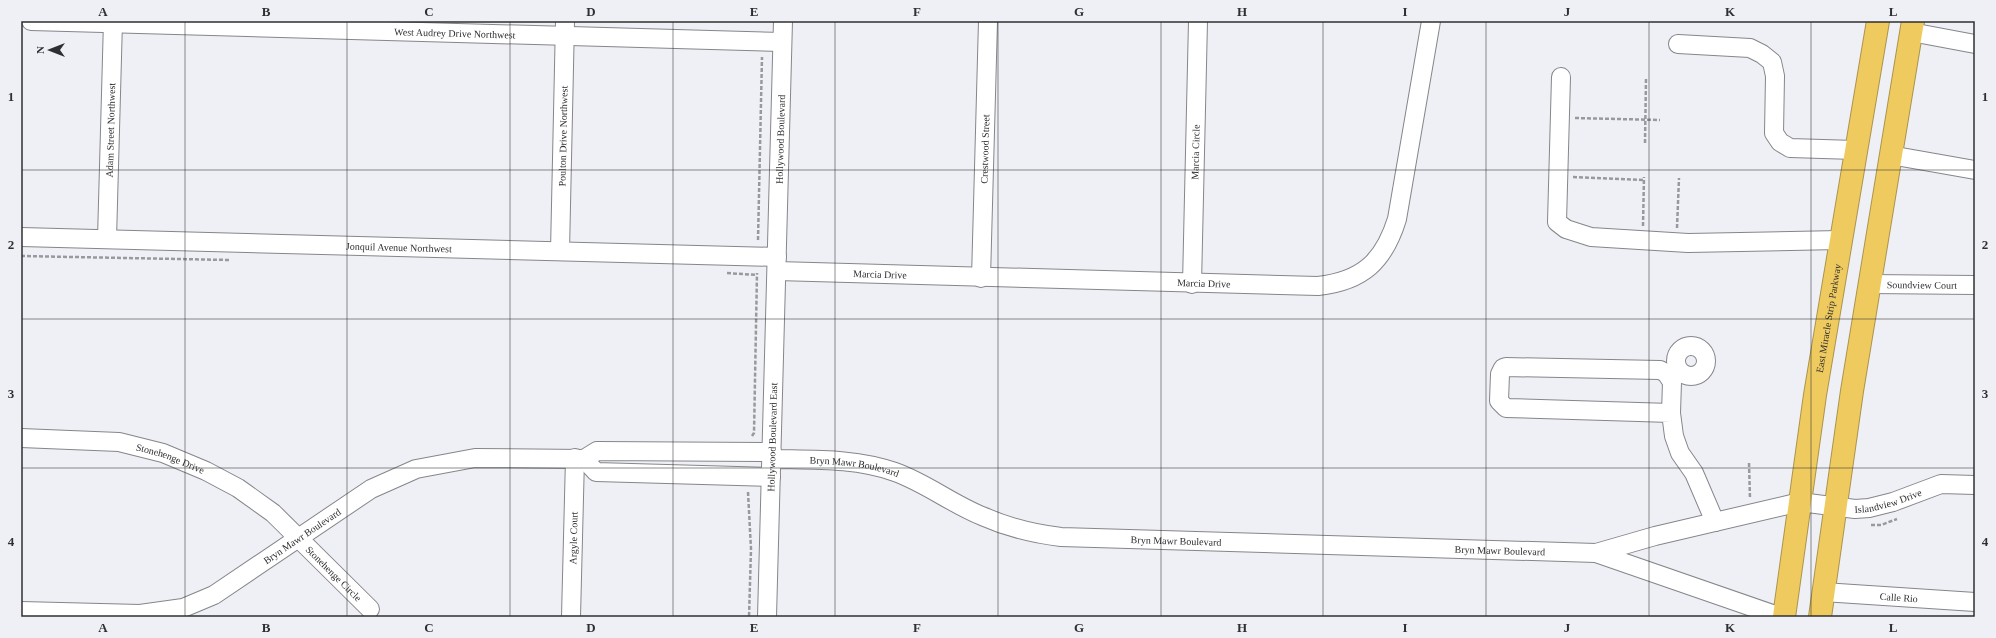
<svg xmlns="http://www.w3.org/2000/svg" width="1996" height="638" viewBox="0 0 1996 638" font-family="'Times New Roman',serif">
  <style>
    .lines { fill: none; stroke-linecap: round; stroke-linejoin: round }
    .minor-casing { stroke: #85868a; stroke-width: 20 }
    .highway-casing { stroke: #ab944f; stroke-width: 24 }
    .path { stroke: #98999d; stroke-width: 2.5; stroke-dasharray: 4 2; stroke-linecap: butt }
    .minor { stroke: #fff; stroke-width: 18 }
    .highway { stroke: #efcb5f; stroke-width: 22 }
    .grid { fill: none; stroke: #2e2f31; stroke-width: 1; stroke-opacity: 0.55 }
    .labels { text-anchor: middle; stroke-width: 3.5; stroke-linejoin: round; paint-order: stroke }
    .street-label { font-size: 10px; fill: #2e2f31; stroke: #eff0f5 }
    .neatline { fill: none; stroke: #2e2f31; stroke-width: 1.5 }
    .grid-label { font-size: 13px; text-anchor: middle; font-weight: bold; fill: #2e2f31 }
  </style>
  <rect width="100%" height="100%" fill="#eff0f5"/>
  <g class="lines">
    <defs>
      <g id="minor">
        <path id="s1" d="M31,21L782,42"/>
        <path d="M1911,32L1975,44"/>
        <path d="M1678,44L1750,48L1762,54L1772,62L1775,76L1774,133L1780,142L1790,148L1855,150"/>
        <path d="M1561,77L1557,222L1566,229L1591,237L1688,243L1840,240"/>
        <path d="M1890,155L1975,170"/>
        <path id="s2" d="M21,237L777,257"/>
        <path id="s3" d="M107,239L113,21"/>
        <path id="s4" d="M560,251L565,21"/>
        <path id="s5" d="M777,271L1318,286C1363,281 1384,261 1397,219L1431,21"/>
        <path id="s6" d="M981,278L988,21"/>
        <path id="s7" d="M1192,284L1198,21"/>
        <path id="s8" d="M1869,284L1975,285"/>
        <circle cx="1691" cy="361" r="15"/>
        <path d="M1671,413L1506,408L1499,401L1500,374L1503,368L1506,367L1660,370L1666,373L1672,382L1671,413L1674,436L1680,453L1694,473L1715,522"/>
        <path id="s9" d="M21,438L119,442L163,453L206,471L238,488L273,513L370,609"/>
        <path d="M584,459L596,472L771,477"/>
        <path id="s10" d="M772,459C813,460 855,458 895,472C926,483 952,504 982,516C1007,527 1034,534 1061,537L1596,553L1655,536L1800,502L1855,509L1869,508L1893,502L1941,484L1975,485"/>
        <path d="M1596,553L1781,617"/>
        <path id="s11" d="M1823,592L1975,602"/>
        <path id="s12" d="M21,611L140,614L183,608L214,595L371,489L416,469L475,458L584,459L597,451L772,452"/>
        <path id="s13" d="M571,617L575,458"/>
        <path id="s14" d="M767,617L783,21"/>
      </g>
      <g id="highway">
        <path id="s15" d="M1784,617L1815,395L1878,21"/>
        <path d="M1820,617L1852,391L1913,21"/>
      </g>
    </defs>
    <use href="#minor" class="minor-casing"/>
    <use href="#highway" class="highway-casing"/>
    <path class="path" d="M1575,118L1660,120
      M1645,143L1646,78
      M1573,177L1644,180
      M1643,226L1644,177
      M1677,228L1679,178
      M758,240L762,57
      M21,256L230,260
      M727,273L757,275
      M752,436L754,433L757,273
      M1749,463L1750,499
      M748,492L751,549L749,617
      M1871,525H1881L1897,519"/>
    <use href="#minor" class="minor"/>
    <use href="#highway" class="highway"/>
  </g>
  <path class="grid" d="M185,21V617M347,21V617M510,21V617M673,21V617M835,21V617M998,21V617M1161,21V617M1323,21V617M1486,21V617M1649,21V617M1811,21V617M21,170H1975M21,319H1975M21,468H1975"/>
  <g class="labels">
    <g class="street-label">
      <text dy="4" stroke="none"><textPath href="#s1" startOffset="424">West Audrey Drive Northwest</textPath></text>
      <text dy="4" stroke="none"><textPath href="#s3" startOffset="109">Adam Street Northwest</textPath></text>
      <text dy="4" stroke="none"><textPath href="#s4" startOffset="115">Poulton Drive Northwest</textPath></text>
      <text dy="4" stroke="none"><textPath href="#s14" startOffset="478">Hollywood Boulevard</textPath></text>
      <text dy="4" stroke="none"><textPath href="#s6" startOffset="129">Crestwood Street</textPath></text>
      <text dy="4" stroke="none"><textPath href="#s7" startOffset="132">Marcia Circle</textPath></text>
      <text dy="4" stroke="none"><textPath href="#s2" startOffset="378">Jonquil Avenue Northwest</textPath></text>
      <text dy="4" stroke="none"><textPath href="#s5" startOffset="103">Marcia Drive</textPath></text>
      <text dy="4" stroke="none"><textPath href="#s5" startOffset="427">Marcia Drive</textPath></text>
      <text dy="4" stroke="none"><textPath href="#s8" startOffset="53">Soundview Court</textPath></text>
      <text dy="4" stroke="none"><textPath href="#s15" startOffset="302">East Miracle Strip Parkway</textPath></text>
      <text dy="4" stroke="none"><textPath href="#s14" startOffset="180">Hollywood Boulevard East</textPath></text>
      <text dy="4" stroke="none"><textPath href="#s9" startOffset="152">Stonehenge Drive</textPath></text>
      <text dy="4" stroke="none"><textPath href="#s10" startOffset="83">Bryn Mawr Boulevard</textPath></text>
      <text dy="4" stroke="none"><textPath href="#s10" startOffset="1139">Islandview Drive</textPath></text>
      <text dy="4" stroke="none"><textPath href="#s12" startOffset="302">Bryn Mawr Boulevard</textPath></text>
      <text dy="4" stroke="none"><textPath href="#s13" startOffset="79">Argyle Court</textPath></text>
      <text dy="4" stroke="none"><textPath href="#s10" startOffset="419">Bryn Mawr Boulevard</textPath></text>
      <text dy="4" stroke="none"><textPath href="#s10" startOffset="743">Bryn Mawr Boulevard</textPath></text>
      <text dy="4" stroke="none"><textPath href="#s9" startOffset="355">Stonehenge Circle</textPath></text>
      <text dy="4" stroke="none"><textPath href="#s11" startOffset="76">Calle Rio</textPath></text>
    </g>
  </g>
  <rect width="1996" height="638" fill="none" stroke="#eff0f5" stroke-width="44"/>
  <g transform="translate(50 50) rotate(270)" stroke="#eff0f5" stroke-width="3" paint-order="stroke">
  <path d="M0-3L7 15L0 10L-7 15Z" fill="#2e2f31"/>
  <text y="-6" font-size="11" font-weight="bold" text-anchor="middle" fill="#2e2f31">N</text>
  </g>
  <rect x="22" y="22" width="1952" height="594" class="neatline"/>
  <g class="grid-label">
    <text x="103" y="16">A</text>
    <text x="266" y="16">B</text>
    <text x="429" y="16">C</text>
    <text x="591" y="16">D</text>
    <text x="754" y="16">E</text>
    <text x="917" y="16">F</text>
    <text x="1079" y="16">G</text>
    <text x="1242" y="16">H</text>
    <text x="1405" y="16">I</text>
    <text x="1567" y="16">J</text>
    <text x="1730" y="16">K</text>
    <text x="1893" y="16">L</text>
    <text x="11" y="101">1</text>
    <text x="1985" y="101">1</text>
    <text x="11" y="249">2</text>
    <text x="1985" y="249">2</text>
    <text x="11" y="398">3</text>
    <text x="1985" y="398">3</text>
    <text x="11" y="546">4</text>
    <text x="1985" y="546">4</text>
    <text x="103" y="632">A</text>
    <text x="266" y="632">B</text>
    <text x="429" y="632">C</text>
    <text x="591" y="632">D</text>
    <text x="754" y="632">E</text>
    <text x="917" y="632">F</text>
    <text x="1079" y="632">G</text>
    <text x="1242" y="632">H</text>
    <text x="1405" y="632">I</text>
    <text x="1567" y="632">J</text>
    <text x="1730" y="632">K</text>
    <text x="1893" y="632">L</text>
  </g>
</svg>
